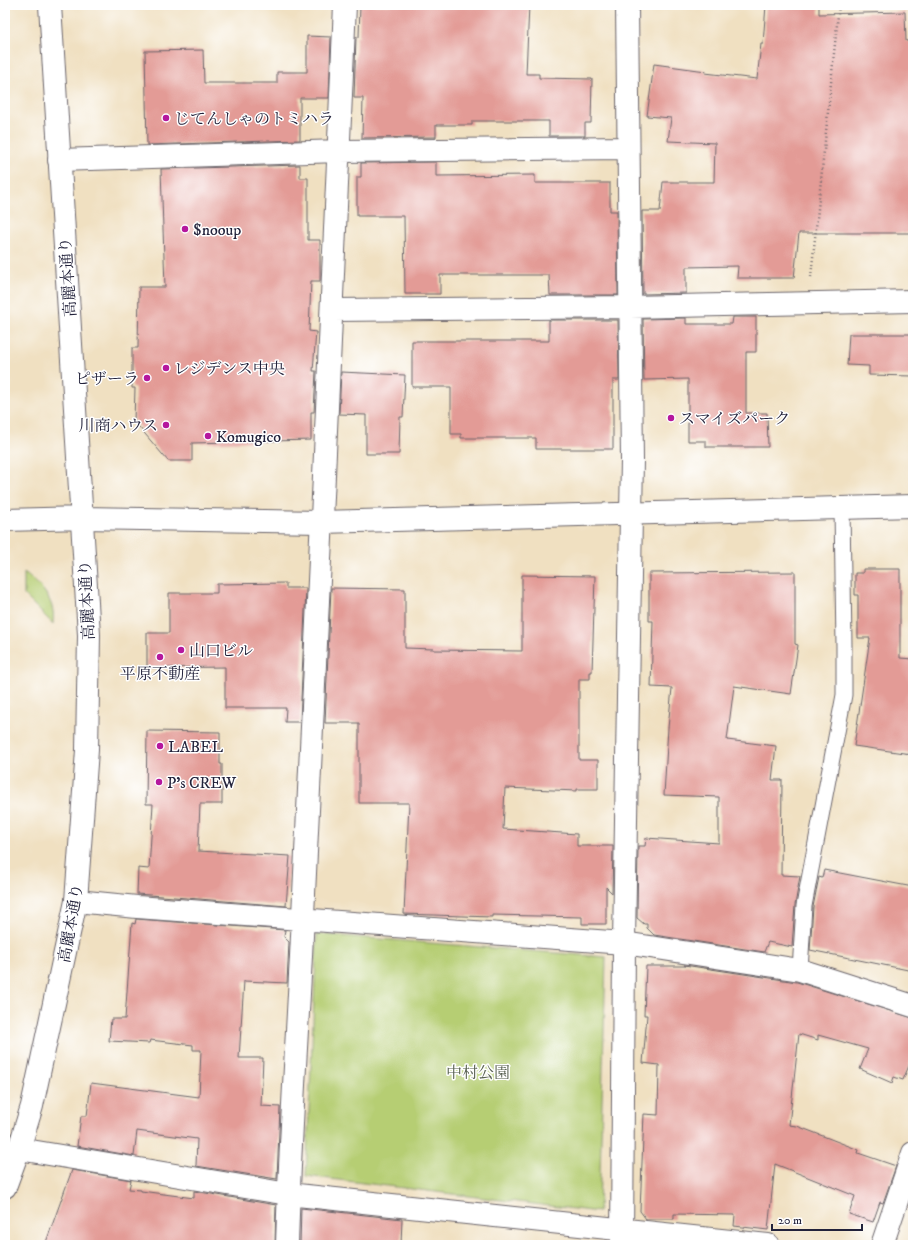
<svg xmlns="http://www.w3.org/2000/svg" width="918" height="1250" viewBox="0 0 918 1250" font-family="'IM FELL DW Pica','Noto Serif JP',serif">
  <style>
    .green { fill: #b6ce73; stroke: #6c7857 }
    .building { fill: #e39b96 }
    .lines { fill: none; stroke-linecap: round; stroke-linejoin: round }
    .service-casing { stroke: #6a646a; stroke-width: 17 }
    .minor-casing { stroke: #6a646a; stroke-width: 24 }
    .tertiary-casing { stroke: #6a646a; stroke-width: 24 }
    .path { stroke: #6a646a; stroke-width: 2.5; stroke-dasharray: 1 3; stroke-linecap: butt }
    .service { stroke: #fff; stroke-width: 15 }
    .minor { stroke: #fff; stroke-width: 22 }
    .tertiary { stroke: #fff; stroke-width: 22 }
    .poi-dot { fill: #b5179e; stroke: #fff; stroke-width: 1.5 }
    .labels { text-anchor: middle; stroke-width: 3; stroke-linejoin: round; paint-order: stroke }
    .poi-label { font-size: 16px; fill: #22223b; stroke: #fff; text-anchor: start }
    .street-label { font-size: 16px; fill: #22223b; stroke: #fff }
    .park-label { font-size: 16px; fill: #565e4f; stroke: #fff }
  </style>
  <rect width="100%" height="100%" fill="#fff"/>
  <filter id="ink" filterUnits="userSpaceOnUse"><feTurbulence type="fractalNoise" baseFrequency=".025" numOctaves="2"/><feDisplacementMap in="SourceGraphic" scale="8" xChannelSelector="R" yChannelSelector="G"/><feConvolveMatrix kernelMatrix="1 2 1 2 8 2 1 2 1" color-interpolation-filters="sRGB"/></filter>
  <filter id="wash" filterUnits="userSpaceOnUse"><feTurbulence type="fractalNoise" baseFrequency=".012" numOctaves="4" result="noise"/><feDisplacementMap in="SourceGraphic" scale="16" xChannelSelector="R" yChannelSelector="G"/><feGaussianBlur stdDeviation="0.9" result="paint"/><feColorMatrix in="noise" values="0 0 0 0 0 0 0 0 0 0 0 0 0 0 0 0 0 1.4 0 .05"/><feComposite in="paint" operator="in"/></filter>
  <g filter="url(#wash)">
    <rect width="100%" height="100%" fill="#f0e0c1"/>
    <path class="green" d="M24,573C37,582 50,594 53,611C54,615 53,620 53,624L24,595Z
      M317,934L606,957L599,1212L306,1176Z"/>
    <g id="blocks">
      <path class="building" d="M360,5H529L526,74H539V78L592,79L591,123H585V136H549V121H472V125H436V137L362,138L363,98H354L356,37H359Z
        M766,5H819V14L905,12L906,41H913V233H799L794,278H737L738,266L686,267V293L643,294L642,211H660L663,182H714L715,143L668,141L671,118L647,116L654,64L706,71L705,73L757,79L761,44H763Z
        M307,36L331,37L329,98H300V140L147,145L145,51L203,50L204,83H277V72H307Z
        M436,162V176L535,175V183H610V211H617L618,295H550L549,275H440V294H405L404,216H357V177H361V163Z
        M300,165V178H308V240H320V281H311L309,331L316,332L313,371H316L314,412H311V440L192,443V461H168L134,421L135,388H132V348H138L139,287H165L161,169Z
        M733,317H756V352H746V413H767L768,447H706V441H688V379L644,380L643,319L686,318V324H732Z
        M549,320H618L619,380H613V449H536V438H461V434H451V387H412V341H549Z
        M849,334H913V376L869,375V366L847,365Z
        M341,372L405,375L403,417H400L399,454H366V415L339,414Z
        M863,569H900V658L913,659V738L911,754L854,746L870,638H858V595H855V573H863Z
        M795,572V644L798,645L791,694L734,686L727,740L776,746L772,780H782L781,875L800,876L795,905L792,947L768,942L764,952L654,935L647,928V924H644L637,918L638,846H645L646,838L719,843V797L664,795L668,728L672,688L651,687L653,621H649V573Z
        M522,575L595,576L592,672H590V679H579V760H598V789H577V791L505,788L503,829L577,834V846H613L612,893L606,887V924H582V917L492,915V917L404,914L409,803H359V723H325L331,588L405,589V648L434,649V650L522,651Z
        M286,583V588H306L300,722H285L286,708H225V667L147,668V633H169V593H217V584Z
        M147,731L220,732V764H222V804H200L198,851L290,856L286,906L137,894L138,868L149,869L153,804H146Z
        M824,870L913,887V971L810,950L813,907L819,877L822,878Z
        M136,919L285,930L284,937L289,942L287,983L244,981L239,1058H263L261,1106L280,1107L277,1179L196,1166L197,1139L137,1131L134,1156L77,1146L81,1116H87L91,1083L199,1097L201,1050H193V1045L150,1040L149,1043L109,1041L111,1019H125L132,923L135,924Z
        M684,965L797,982L913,1018V1056L903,1080L894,1077L892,1083L860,1069L868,1049L818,1035V1040L799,1034L789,1125L797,1126L859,1150L858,1153L896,1166L883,1203L880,1202L873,1222L849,1214L855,1196L775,1164L768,1230L734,1226L735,1215L674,1214V1219H646L640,1211L644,1114L658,1115L659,1065L643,1063L647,1015H644L646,966H686Z
        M72,1170L131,1180L129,1189L141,1190V1191L194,1198V1191L276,1205L275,1245H45Z
        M301,1208L402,1219L401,1245H300Z"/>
    </g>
  </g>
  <g filter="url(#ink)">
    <use href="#blocks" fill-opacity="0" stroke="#6a646a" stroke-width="1"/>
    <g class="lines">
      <defs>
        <path id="service" d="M800,970L804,906L844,695V646L842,508"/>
        <path id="minor" d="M627,5L632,460L631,514
          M59,160L339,151L627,148
          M333,310L630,307L913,301
          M76,901L137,907L624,943L800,970L913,1006
          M19,1149L288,1194L768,1245
          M287,1245C290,1135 298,1025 303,915C317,612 333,308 345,5
          M882,1245L913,1153"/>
        <path id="tertiary" d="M5,520L82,518L321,522L913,506
          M5,1187L19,1149L32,1106L76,901L87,750L89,635L50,5
          M622,1245L624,943L631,514"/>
      </defs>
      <use href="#service" class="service-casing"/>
      <use href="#minor" class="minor-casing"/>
      <use href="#tertiary" class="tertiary-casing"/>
      <path class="path" d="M811,277L839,5"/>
      <use href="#service" class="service"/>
      <use href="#minor" class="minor"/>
      <use href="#tertiary" class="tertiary"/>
    </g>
  </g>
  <g class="poi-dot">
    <circle cx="166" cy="118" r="4"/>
    <circle cx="185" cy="229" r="4"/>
    <circle cx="166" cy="368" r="4"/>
    <circle cx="147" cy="378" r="4"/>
    <circle cx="671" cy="418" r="4"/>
    <circle cx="166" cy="425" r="4"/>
    <circle cx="208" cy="436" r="4"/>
    <circle cx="181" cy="650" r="4"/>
    <circle cx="160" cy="657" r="4"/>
    <circle cx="160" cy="746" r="4"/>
    <circle cx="159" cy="782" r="4"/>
  </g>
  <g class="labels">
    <g class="poi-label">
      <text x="174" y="124">じてんしゃのトミハラ</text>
      <text x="193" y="235">$nooup</text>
      <text x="174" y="374">レジデンス中央</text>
      <text x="139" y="384" text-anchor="end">ピザーラ</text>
      <text x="679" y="424">スマイズパーク</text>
      <text x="158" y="431" text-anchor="end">川商ハウス</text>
      <text x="216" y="442">Komugico</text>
      <text x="189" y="656">山口ビル</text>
      <text x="160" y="679" text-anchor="middle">平原不動産</text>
      <text x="168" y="752">LABEL</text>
      <text x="167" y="788">P's CREW</text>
    </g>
    <g class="street-label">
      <text transform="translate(67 277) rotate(-94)" y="6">高麗本通り</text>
      <text transform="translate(86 600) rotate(-93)" y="6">高麗本通り</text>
      <text transform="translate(70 923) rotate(-80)" y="6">高麗本通り</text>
    </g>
    <g class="park-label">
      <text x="478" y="1078">中村公園</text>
    </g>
  </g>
  <rect width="918" height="1250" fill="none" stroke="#fff" stroke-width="20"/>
  <path d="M772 1224v6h90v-6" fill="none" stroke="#22223b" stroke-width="2"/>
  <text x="778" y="1224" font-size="12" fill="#22223b" stroke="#ffffff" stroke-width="3" paint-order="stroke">20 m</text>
</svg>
